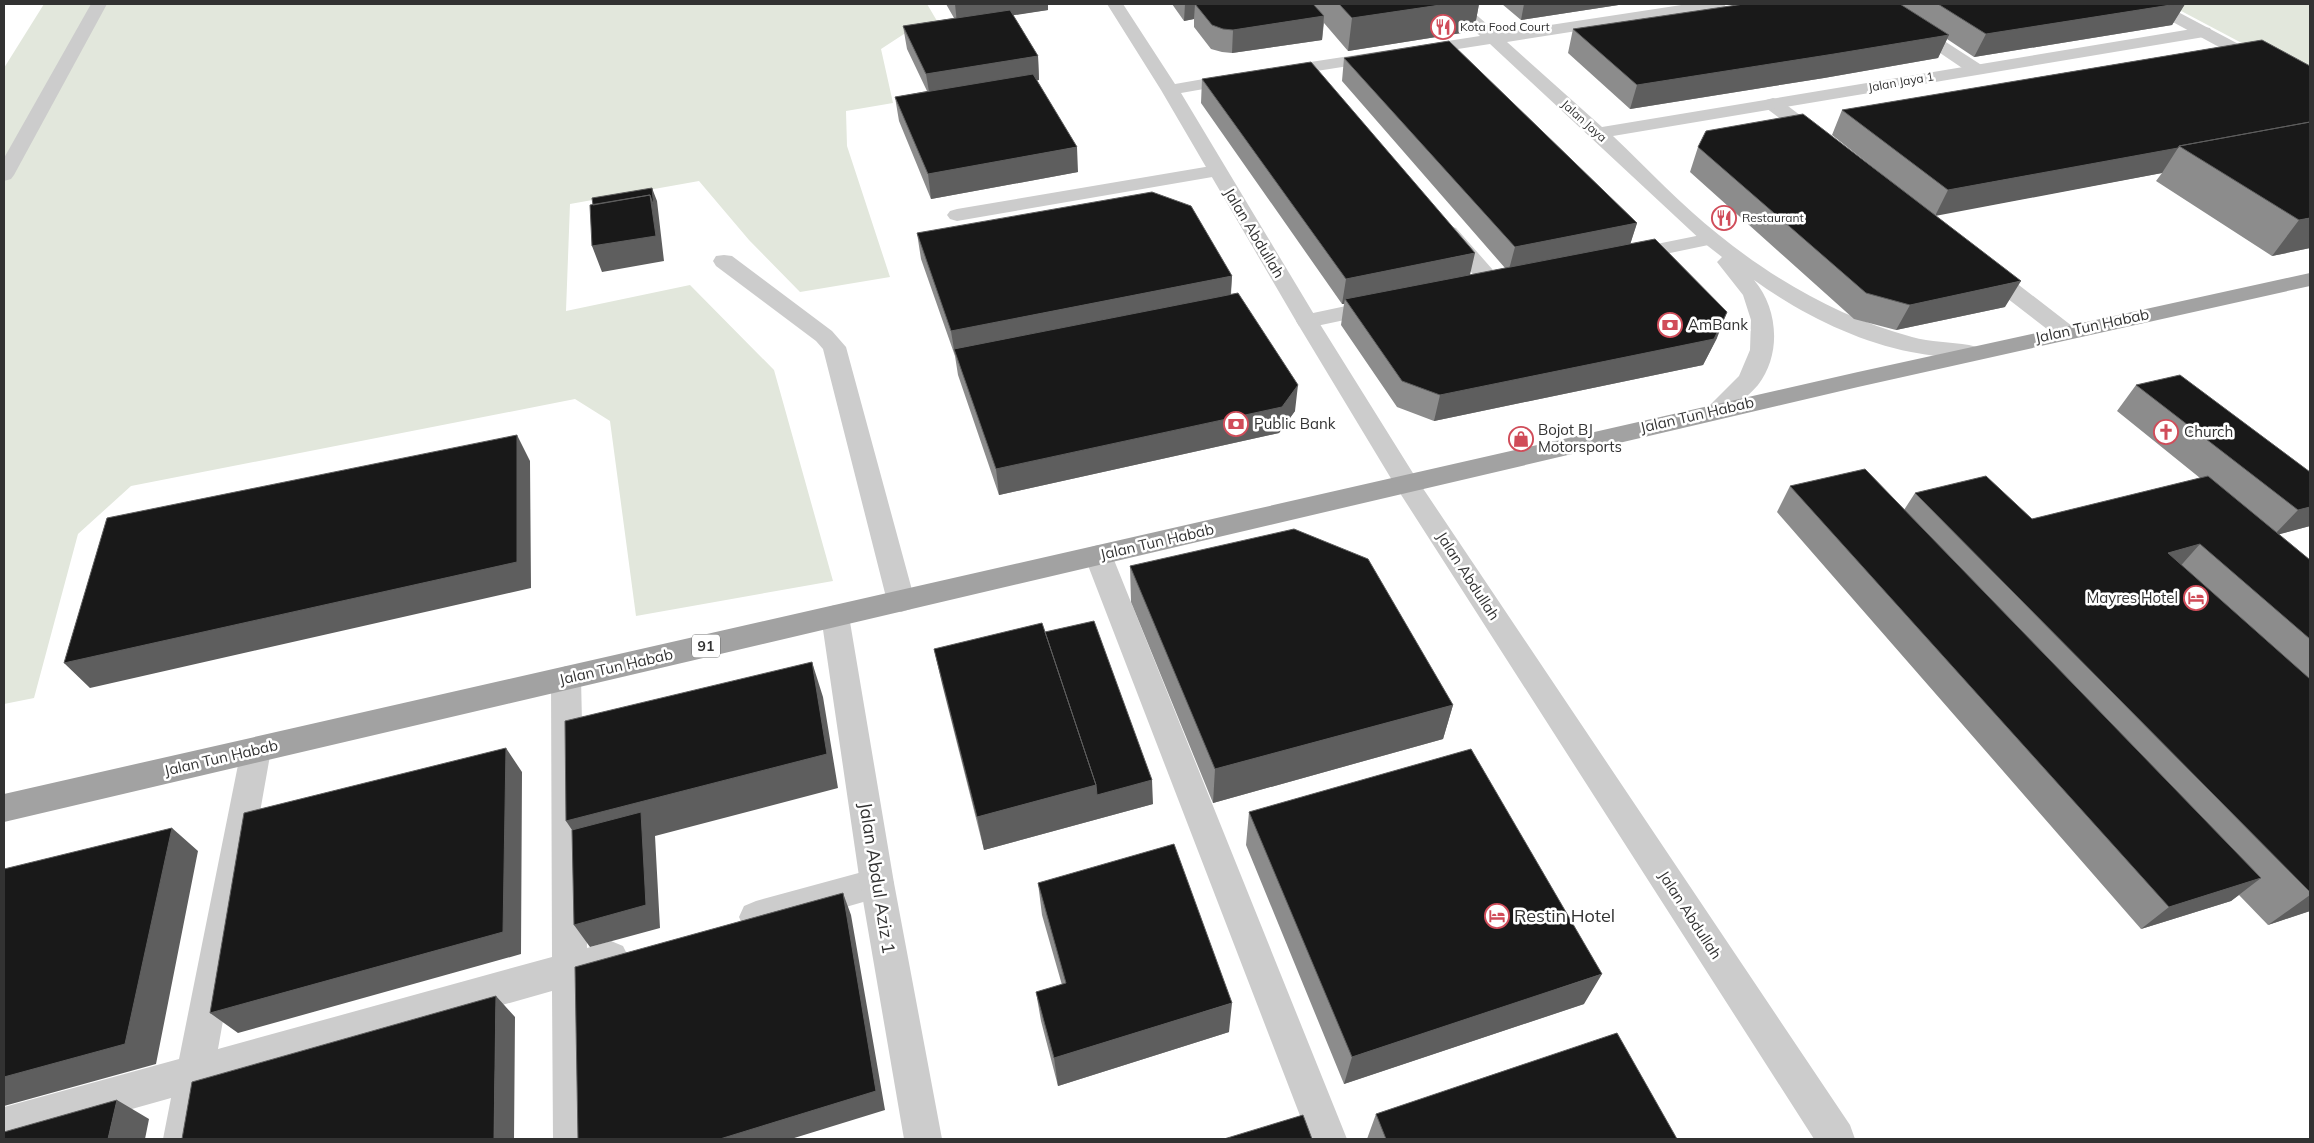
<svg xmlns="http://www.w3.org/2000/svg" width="2314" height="1143" viewBox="0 0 2314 1143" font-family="Mulish,sans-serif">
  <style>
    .green { fill: #e2e7dc }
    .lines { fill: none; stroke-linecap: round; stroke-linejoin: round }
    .service { fill: #ccc; fill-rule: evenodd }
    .minor { fill: #ccc; fill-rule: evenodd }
    .trunk { fill: #a2a2a2; fill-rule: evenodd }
    .wall { fill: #8c8c8c }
    .shaded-wall { fill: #5e5e5e }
    .building { fill: #191919; stroke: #5e5e5e }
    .labels { text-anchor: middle; stroke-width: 5; stroke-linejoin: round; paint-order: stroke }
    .far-poi-label { font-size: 12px; fill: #323232; stroke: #fff; text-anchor: start }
    .far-street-label { font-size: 12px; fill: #323232; stroke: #fff }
    .shield { fill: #fff; stroke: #707070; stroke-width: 1 }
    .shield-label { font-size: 14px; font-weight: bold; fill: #323232 }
    .street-label { font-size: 15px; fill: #323232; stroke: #fff }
    .poi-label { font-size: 15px; fill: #323232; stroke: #fff; text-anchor: start }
    .near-street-label { font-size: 18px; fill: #323232; stroke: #fff }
    .near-poi-label { font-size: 18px; fill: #323232; stroke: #fff; text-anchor: start }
  </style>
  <rect width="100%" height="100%" fill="#fff"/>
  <path class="green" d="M44,4H927L940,26L904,34L881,49L893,103L846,111L847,146L890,277L800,292L749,240L699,181L570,204L566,311L690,285L774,370L833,581L636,616L610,421L575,399L131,486L78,534L34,698L4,704V68Z
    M2168,4H2310V79Z"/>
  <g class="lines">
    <path class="service" d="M91,4H107L14,175L11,179L4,181V158Z
      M1868,4H1887L1983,66L1986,70L1983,74H1971Z
      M2143,4H2163L2310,82V94L2304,93L2145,7Z
      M1773,98L1780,100L1825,134L1828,138L1825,142L1818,144L1811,142L1766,108L1764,104L1766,100Z
      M1217,165L1224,167L1227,171L1224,175L957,221L950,219L947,215L950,211L957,209Z
      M1449,226L1456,228L1500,278L1503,283L1500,288L1492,290L1484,288L1442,236L1439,232L1442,228Z
      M1711,233L1718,235L1722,239L1718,243L1627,262L1619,261L1616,256L1619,251L1627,250Z
      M724,255L732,256L832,331L846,347L915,601L911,609L901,612L891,609L887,601L823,349L816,341L716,266L713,261L716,256Z
      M1985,264L1993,265L2072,326L2075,331L2072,336L2064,338L2056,336L1977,275L1974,270L1977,265Z
      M1379,299L1387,301L1390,306L1387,311L1307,328L1299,326L1296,321L1299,316Z
      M1098,545L1108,548L1112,555L1347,1139H1309L1084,555L1088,548Z
      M566,666L576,670L581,678L587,948L611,941L623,946L629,958L623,970L588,981L591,1139H553L552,991L211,1087L201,1139H163L171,1098L25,1139H4V1107L179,1059L241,750L245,741L256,737L267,741L271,750L218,1049L552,957L551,678L556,670Z
      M877,868L889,872L894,883L889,894L877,898L756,933L744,928L739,917L744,906L756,901Z"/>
    <path class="minor" d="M1107,4H1123L1175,84L1238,73L1244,74L1247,78L1244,82L1238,83L1181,93L1318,321L1416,478L1850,1125L1855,1139H1814L1398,490L1296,321L1161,90Z
      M1447,4H1464L1497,33L1688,4H1726L1724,7L1718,9L1507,42L1602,127L2204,27L2210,28L2212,32L2210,36L2204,37L1613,136C1648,169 1681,205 1719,235C1776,281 1841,318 1912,337C1930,342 1951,342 1969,345L1977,347L1981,352L1977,357L1969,359C1950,357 1930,356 1911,352C1855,341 1800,313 1754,280C1778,308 1782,354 1758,385C1753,391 1747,396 1741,401C1730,411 1724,420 1708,416L1705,410L1739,376L1750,350L1751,320L1743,295L1717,262L1722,257L1704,243L1490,44L1278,77L1272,76L1269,72L1272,68L1278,67L1480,36Z
      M835,605L845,608L849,616L894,883L942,1139H904L860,883L821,616L825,608Z"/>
    <path class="trunk" d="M2310,273V286L1858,387L4,822V794L1858,372Z"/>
  </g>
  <path class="wall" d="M946,4H1048V10L1013,15L1038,56L1039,80H1037L1078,172L931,199L899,121L895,97L927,91L907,49L903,26L954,18Z
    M1172,4H1479L1474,31L1348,51L1324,23L1322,40L1232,53L1222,52L1211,49L1194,27V19L1184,21Z
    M1502,4H1625L1521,20Z
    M1744,4H2185L2172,25L1974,57L1947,39L1938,58L1824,78L1630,109L1568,53L1573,29Z
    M2262,40L2310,248L2272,256L2156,181L2162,173L1935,215L2005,307L1896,330L1854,319L1690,172L1698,147L1908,195L1832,135L1842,110Z
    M1344,58L1637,223L1630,244L1717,338L1703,365L1434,421L1397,407L1341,325L1344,304H1342L1201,103L1202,79L1470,275L1505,268L1342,81Z
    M917,233L1232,276L1231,295L1295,411L1279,433L999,495L958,375L955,356L921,259Z
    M2136,385L2310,472V526L2279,534L2310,560V911L2268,925L2239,895L2231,901L2141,929L1777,512L1790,486L1904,510L1915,493L2032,519L2200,478L2117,411Z
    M1130,566L1453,705L1443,739L1213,803L1131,602Z
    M1045,632L1153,804L984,850L942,684L934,649Z
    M1249,812L1584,1004L1344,1084L1246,845Z
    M1038,883L1229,1032L1058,1086L1041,1021L1036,992L1062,985L1042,915Z
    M1376,1114L1677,1139H1367Z"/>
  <path class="shaded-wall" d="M955,4H1048V10L957,24Z
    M1185,4H1301H1195L1194,19L1184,21Z
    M1447,4H1479L1474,31L1348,51L1352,18Z
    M1524,4H1625L1521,20Z
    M2177,4H2185L2172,25L1974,57L1986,34Z
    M1324,16L1322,40L1232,53L1233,30Z
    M1949,35L1938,58L1824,78L1630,109L1637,85Z
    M1038,56L1039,80L930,98L926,74Z
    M1077,147L1078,172L931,199L928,174Z
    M2178,148L2162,173L1935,216L1948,190Z
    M652,188L657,201L664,261L602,272L592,246L650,195Z
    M2310,218V248L2272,256L2299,220Z
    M1637,223L1629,248L1508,273L1515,247Z
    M1475,253L1469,279L1345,299L1344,304H1342L1346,279Z
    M1232,276L1230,302L954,349L955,356L951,331Z
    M2021,281L2005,307L1896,330L1910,305Z
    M1727,312L1717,338L1703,365L1434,421L1440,395Z
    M1298,385L1295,411L1279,433L999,495L996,469Z
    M517,435L530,461L531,588L90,688L64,663Z
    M2310,507V526L2273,536L2298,510Z
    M2200,544L2168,580V553Z
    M812,662L823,697L838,788L655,836L660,928L590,947L574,925L588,854L566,821Z
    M1453,705L1443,739L1213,803L1215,769Z
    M506,748L522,772L521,954L238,1033L210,1013Z
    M1152,780L1153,804L984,850L977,817L1096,785Z
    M172,828L198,851L156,1064L4,1106V1077Z
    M2261,878L2231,901L2141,929L2169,907Z
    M843,893L851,915L885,1110L791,1139H720Z
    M2310,895V911L2268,925Z
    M1602,974L1584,1004L1344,1084L1352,1057Z
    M496,996L515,1017L514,1139H494Z
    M1232,1003L1229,1032L1058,1086L1054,1058Z
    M117,1100L149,1119L145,1139H108Z"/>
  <path class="building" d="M1195,4H1313L1324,16L1233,30L1223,29L1212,25Z
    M1339,4H1447L1352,18Z
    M1744,4H1900L1949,35L1834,54L1637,85L1573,29Z
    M1938,4H2177L1986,34Z
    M1010,10L1038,56L926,74L903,26Z
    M2262,40L2310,66V122L2179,146L2178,148L1948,190L1842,110Z
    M1449,41L1637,223L1515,247L1344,58Z
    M1311,62L1475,253L1346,279L1202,79Z
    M1033,74L1077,147L928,174L895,97Z
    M1803,114L2021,281L1910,305L1866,293L1698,147L1706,131Z
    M2310,122V218L2299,220L2179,146Z
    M652,188L654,207L650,195L593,205L592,198Z
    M1152,192L1191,206L1232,276L951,331L917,233Z
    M650,195L656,236L592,246L590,205Z
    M1655,239L1727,312L1714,339L1440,395L1402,381L1345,299Z
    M1238,293L1298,385L1282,407L996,469L954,349Z
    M2180,375L2310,472V507L2298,510L2136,385Z
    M517,435V562L64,663L107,518Z
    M1865,469L2261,878L2169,907L1790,486Z
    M1986,476L2032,519L2208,476L2310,560V639L2200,544L2168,553L2310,679V892L1915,493Z
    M1294,529L1368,559L1453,705L1215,769L1130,566Z
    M1094,621L1152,780L1097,795L1096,785L1045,632Z
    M1042,623L1096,785L977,817L934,649Z
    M812,662L827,754L566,821L565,721Z
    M506,748L503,932L210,1013L244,813Z
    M1471,749L1602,974L1352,1057L1249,812Z
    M641,812L646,905L574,925L572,830Z
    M172,828L125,1044L4,1077V869Z
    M1174,844L1232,1003L1054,1058L1036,992L1066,983L1038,883Z
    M843,893L876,1091L720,1139H578L575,967Z
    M496,996L494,1139H182L192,1082Z
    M1617,1033L1677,1139H1386L1376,1114Z
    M117,1100L108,1139H4V1132Z
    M1303,1115L1312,1139H1224Z"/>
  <defs>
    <symbol id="restaurant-ring" viewBox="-11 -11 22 22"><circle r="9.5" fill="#fff" stroke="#d04c59" stroke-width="1.5"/><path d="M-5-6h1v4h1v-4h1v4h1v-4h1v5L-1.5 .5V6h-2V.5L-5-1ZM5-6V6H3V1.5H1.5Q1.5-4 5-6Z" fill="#d04c59"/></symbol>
    <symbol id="bank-ring" viewBox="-11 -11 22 22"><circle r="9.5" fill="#fff" stroke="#d04c59" stroke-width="1.5"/><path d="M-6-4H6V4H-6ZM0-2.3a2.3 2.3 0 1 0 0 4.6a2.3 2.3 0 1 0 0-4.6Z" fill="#d04c59"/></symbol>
    <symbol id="church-ring" viewBox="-11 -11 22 22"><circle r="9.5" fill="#fff" stroke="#d04c59" stroke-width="1.5"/><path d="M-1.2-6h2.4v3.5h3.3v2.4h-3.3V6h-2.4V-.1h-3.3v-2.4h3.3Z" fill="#d04c59"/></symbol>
    <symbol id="shop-ring" viewBox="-11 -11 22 22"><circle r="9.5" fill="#fff" stroke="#d04c59" stroke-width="1.5"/><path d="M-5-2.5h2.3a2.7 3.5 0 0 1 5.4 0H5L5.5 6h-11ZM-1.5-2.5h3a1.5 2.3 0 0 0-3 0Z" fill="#d04c59"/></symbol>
    <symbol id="hotel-ring" viewBox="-11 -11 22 22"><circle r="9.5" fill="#fff" stroke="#d04c59" stroke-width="1.5"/><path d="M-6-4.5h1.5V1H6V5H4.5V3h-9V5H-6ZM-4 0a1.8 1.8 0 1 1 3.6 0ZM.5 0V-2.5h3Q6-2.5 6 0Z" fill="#d04c59"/></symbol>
  </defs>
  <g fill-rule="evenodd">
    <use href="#restaurant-ring" x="1429" y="13" width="28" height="28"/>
    <use href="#restaurant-ring" x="1710" y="204" width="28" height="28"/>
    <use href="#bank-ring" x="1656" y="311" width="28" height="28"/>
    <use href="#bank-ring" x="1222" y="410" width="28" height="28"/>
    <use href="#church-ring" x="2152" y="418" width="28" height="28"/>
    <use href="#shop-ring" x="1507" y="425" width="28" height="28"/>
    <use href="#hotel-ring" x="2182" y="584" width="28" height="28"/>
    <use href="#hotel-ring" x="1483" y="902" width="28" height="28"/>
  </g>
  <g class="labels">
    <g class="far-poi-label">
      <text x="1460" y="31">Kota Food Court</text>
      <text x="1742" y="222">Restaurant</text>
    </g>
    <g class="far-street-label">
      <text transform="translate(1901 82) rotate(-10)" y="4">Jalan Jaya 1</text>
      <text transform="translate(1584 121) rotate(42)" y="4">Jalan Jaya</text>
    </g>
    <rect class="shield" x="692" y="634.5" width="28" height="23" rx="4"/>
    <g class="shield-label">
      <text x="706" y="651">91</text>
    </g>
    <g class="street-label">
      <text transform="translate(1254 233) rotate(59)" y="5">Jalan Abdullah</text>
      <text transform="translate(2092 326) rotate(-12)" y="5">Jalan Tun Habab</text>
      <text transform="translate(1697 415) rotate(-13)" y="5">Jalan Tun Habab</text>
      <text transform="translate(1157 542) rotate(-13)" y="5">Jalan Tun Habab</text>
      <text transform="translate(1468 576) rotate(57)" y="5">Jalan Abdullah</text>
      <text transform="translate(616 667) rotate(-13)" y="5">Jalan Tun Habab</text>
      <text transform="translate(221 758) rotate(-13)" y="5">Jalan Tun Habab</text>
      <text transform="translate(1690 915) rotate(57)" y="5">Jalan Abdullah</text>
    </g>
    <g class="poi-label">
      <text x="1688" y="330">AmBank</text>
      <text x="1254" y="429">Public Bank</text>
      <text x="1538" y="435">Bojot BJ<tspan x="1538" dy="17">Motorsports</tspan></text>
      <text x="2184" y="437">Church</text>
      <text x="2178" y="603" text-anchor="end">Mayres Hotel</text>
    </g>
    <g class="near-street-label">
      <text transform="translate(877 878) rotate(81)" y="6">Jalan Abdul Aziz 1</text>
    </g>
    <g class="near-poi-label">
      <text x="1514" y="922">Restin Hotel</text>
    </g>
  </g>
  <rect width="2314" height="1143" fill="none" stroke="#323232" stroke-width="10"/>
</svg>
